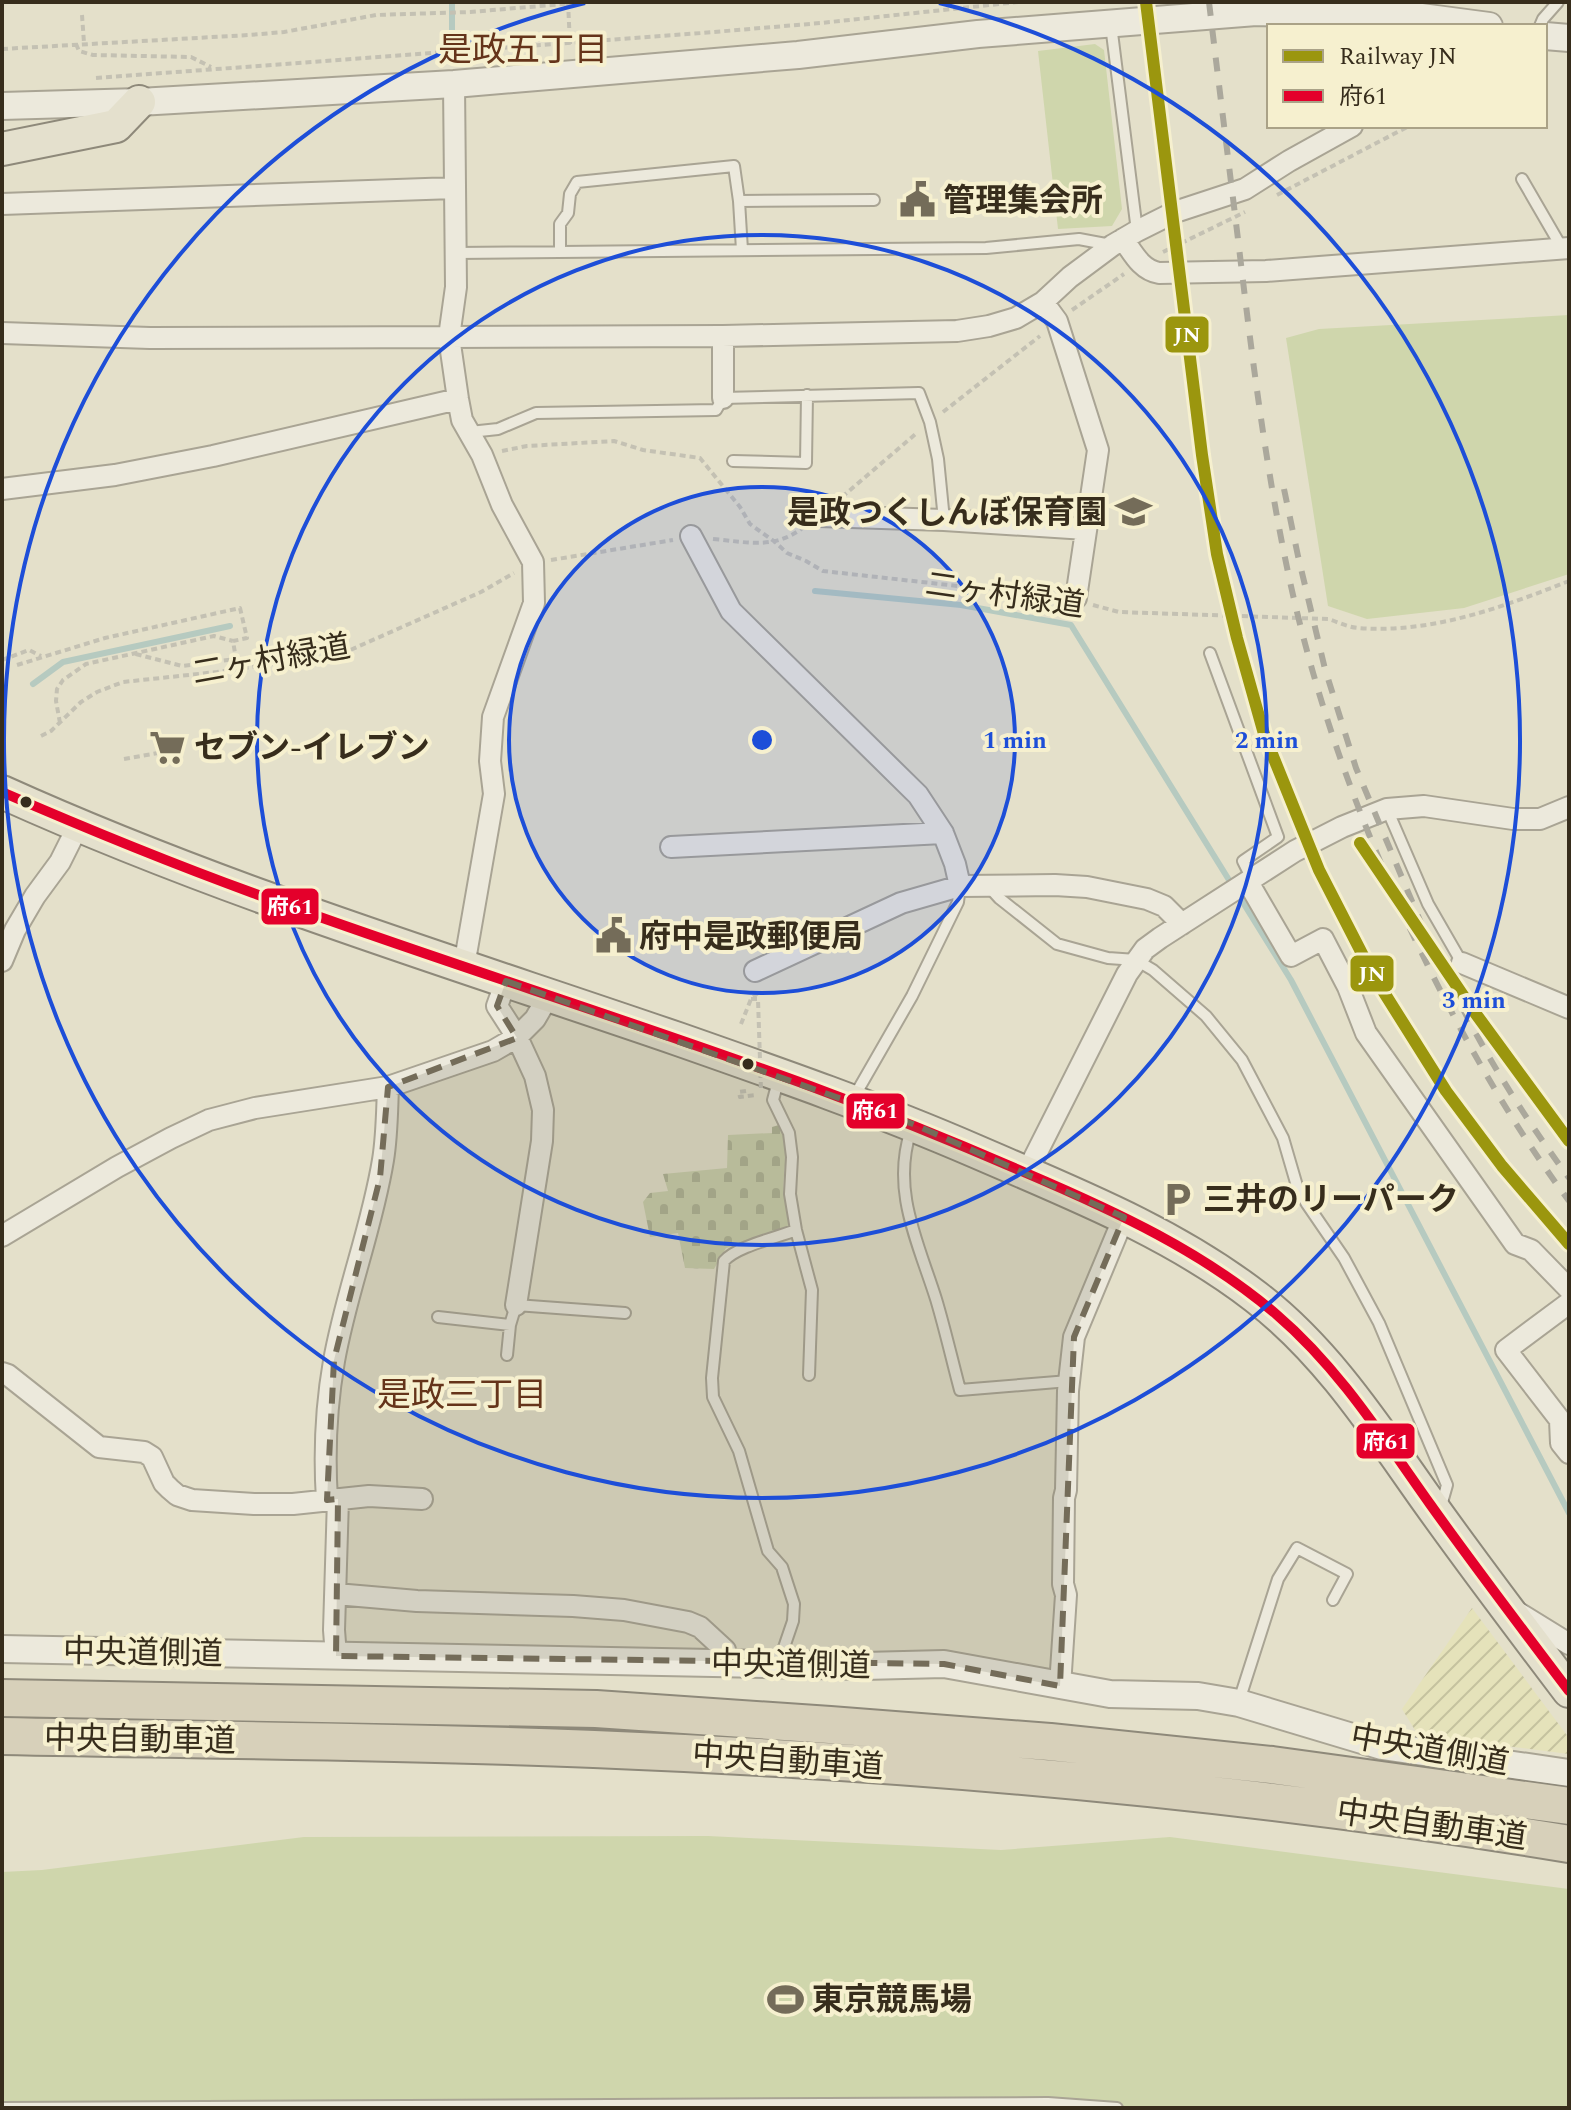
<svg xmlns="http://www.w3.org/2000/svg" width="1571" height="2110" viewBox="0 0 1571 2110" font-family="Spectral,'Noto Sans JP',serif">
  <style>
    .farmland { fill: url(#farmland-furrows) }
    .cemetery { fill: url(#cemetery-stones) }
    .green { fill: #cfd6ac }
    .lines { fill: none; stroke-linecap: round; stroke-linejoin: round }
    .stream { stroke: #b6cac0; stroke-width: 6 }
    .service-casing { stroke: #a9a494; stroke-width: 14 }
    .minor-casing { stroke: #a9a494; stroke-width: 24 }
    .tertiary-casing { stroke: #a9a494; stroke-width: 30 }
    .primary-casing { stroke: #8e897a; stroke-width: 36 }
    .motorway-casing { stroke: #8e897a; stroke-width: 40 }
    .path { stroke: #c4c1b3; stroke-width: 4; stroke-dasharray: 6 4; stroke-linecap: butt }
    .service { stroke: #ece9dc; stroke-width: 10 }
    .minor { stroke: #ece9dc; stroke-width: 20 }
    .tertiary { stroke: #ece9dc; stroke-width: 26 }
    .primary { stroke: #e4e0cd; stroke-width: 32 }
    .motorway { stroke: #d7d0ba; stroke-width: 36 }
    .rail { stroke: #aba89c; stroke-width: 6; stroke-dasharray: 14 14; stroke-linecap: butt }
    .path-bridge { stroke: #c4c1b3; stroke-width: 4; stroke-dasharray: 6 4; stroke-linecap: butt }
    .bus-1-casing { stroke: #f6f0cf; stroke-width: 16 }
    .bus-1 { stroke: #e4002b; stroke-width: 10 }
    .rail-1-casing { stroke: #f6f0cf; stroke-width: 18 }
    .rail-1 { stroke: #9b960e; stroke-width: 12 }
    .marked { fill: #746c59; fill-opacity: 0.2; stroke: #746c59; stroke-width: 6; stroke-dasharray: 16 10; stroke-linejoin: round }
    .ring { fill: none; stroke: #1d4ed8; stroke-width: 4 }
    .bus-dot { fill: #372d1c; stroke: #f6f0cf; stroke-width: 3 }
    .labels { text-anchor: middle; stroke-width: 8; stroke-linejoin: round; paint-order: stroke }
    .poi-label { font-size: 32px; font-weight: bold; fill: #372d1c; stroke: #f6f0cf; text-anchor: start }
    .street-label { font-size: 32px; fill: #372d1c; stroke: #f6f0cf }
    .neighbourhood-label { font-size: 34px; fill: #65341a; stroke: #f6f0cf }
    .centre { fill: #1d4ed8; stroke: #f6f0cf; stroke-width: 4 }
    .ring-label { font-size: 24px; text-anchor: middle; font-weight: bold; fill: #1d4ed8; stroke: #f6f0cf; stroke-width: 8; stroke-linejoin: round; paint-order: stroke }
    .line-badge { stroke: #f6f0cf; stroke-width: 3 }
    .badge-label { font-size: 22px; text-anchor: middle; font-weight: bold; fill: #fff }
  </style>
  <defs>
    <pattern id="farmland-furrows" width="10" height="10" patternUnits="userSpaceOnUse" patternTransform="scale(2)"><rect width="10" height="10" fill="#e5e2ba"/><path d="M-1 1l2-2M0 10L10 0M9 11l2-2" fill="none" stroke="#c5c29f"/></pattern>
    <pattern id="cemetery-stones" width="16" height="16" patternUnits="userSpaceOnUse" patternTransform="scale(2)"><rect width="16" height="16" fill="#cacfab"/><path d="M2 7V4a2 2 0 0 1 4 0v3zM10 15v-3a2 2 0 0 1 4 0v3z" fill="#aeb293"/></pattern>
  </defs>
  <rect width="100%" height="100%" fill="#e4e0ca"/>
  <path class="farmland" d="M1472,1608L1569,1738V1754L1418,1735L1402,1709Z"/>
  <path class="cemetery" d="M779,1125C793,1146 781,1171 784,1194C786,1205 789,1215 790,1226L777,1234L726,1248L714,1269L685,1268L678,1233L650,1237L643,1202L650,1193L668,1191L663,1174L727,1168L728,1135L772,1133V1127Z"/>
  <path class="green" d="M1095,44L1104,50L1122,209L1112,226L1058,229L1038,51Z
    M1569,315V574L1464,608L1367,619L1328,606L1286,338L1319,329Z
    M708,1836L1001,1850L1170,1837L1569,1889V2108H2V1872L42,1870L304,1837Z"/>
  <g class="lines">
    <path class="stream" d="M452,2V30
      M815,591L961,605L1071,625L1291,980L1569,1513
      M33,684L63,662L230,626"/>
    <defs>
      <path id="service" d="M1111,25L1137,231
        M1540,26L1543,19L1558,2
        M1522,179L1562,248
        M739,201L874,200
        M560,251V224L568,213L570,194L577,182L734,166L739,201L742,250
        M456,253L986,248L1079,239L1111,245
        M470,432L498,429L536,413L716,410L723,398L919,393L930,422L938,459L944,520
        M733,461L806,463L807,395
        M1210,653L1278,837L1243,861L1252,879
        M1387,809L1428,904L1462,963
        M989,887L999,898L1057,944L1108,958L1136,960L1153,970L1206,1016L1242,1060L1283,1138L1297,1186L1307,1204L1344,1258L1379,1323L1447,1485L1441,1506
        M778,1081L773,1100L789,1133L792,1157L790,1194L796,1230L812,1290L809,1375
        M854,1097L912,996L958,902L960,886
        M911,1130C891,1190 918,1242 936,1299C945,1329 952,1360 960,1390L1069,1381
        M438,1317L510,1325
        M507,1355L510,1325L516,1305L625,1313
        M779,1662L793,1621L794,1604L782,1567L768,1551L739,1451L713,1397L712,1378L724,1261C737,1246 776,1238 796,1230
        M1239,1701L1278,1579L1297,1548L1347,1574L1333,1600
        M2,2108L1048,2103L1117,2108"/>
      <path id="minor" d="M454,84L456,287L449,337L458,399L462,420L482,455L502,505L533,562L534,603L493,717L490,761L494,794L464,966
        M2,204L454,188
        M1123,239C1133,253 1141,270 1159,273L1266,271L1569,248
        M1043,302L1057,321L1098,450L1076,598
        M2,333L150,338L723,336L957,331L989,326L1016,318L1043,302L1070,277L1113,245L1137,231L1175,212L1245,189L1289,161L1352,126
        M723,398V336
        M2,489L115,475L213,456L458,399
        M819,516L944,520L1086,529
        M691,536L731,611L918,795L943,833L955,864L960,886
        M671,847L943,833
        M1248,882L1291,956L1323,939L1348,987L1366,1033L1515,1244L1531,1250L1569,1289
        M2,961L15,930L35,896L60,862L78,826
        M1462,963L1569,1008
        M755,971L901,903L960,886L1055,885L1087,887L1147,899L1164,906L1182,924
        M506,981L497,1006L517,1037L535,1076L543,1110L542,1141L516,1305
        M1026,1174L1127,974L1145,949L1160,938L1295,851L1342,827L1387,809L1424,806L1513,819H1540L1569,807
        M2,1236L117,1167L171,1138L209,1120L255,1108L388,1087L493,1051L517,1037L535,1019L549,995
        M1569,1303L1506,1350L1560,1420L1561,1443L1569,1453
        M2,1373L8,1375L99,1447L144,1452L152,1457L164,1483L170,1489L177,1495L192,1500L254,1504H293L369,1496L422,1499
        M327,1500C324,1454 326,1407 334,1361C346,1293 372,1228 383,1160C387,1136 387,1111 388,1087
        M336,1594L417,1601L573,1606L624,1610L688,1622L700,1627L725,1650L724,1663
        M1517,1612L1569,1644
        M336,1656L334,1630L338,1499
        M1060,1686L1066,1595L1063,1584L1064,1498L1066,1490L1068,1391L1074,1337L1124,1217"/>
      <path id="tertiary" d="M1545,36L1569,38
        M2,106L139,102L454,84L798,55L978,34L1256,12L1421,17L1489,26
        M2,1649L864,1666L944,1664L1110,1694L1198,1696L1239,1703L1382,1746L1569,1773"/>
      <path id="primary" d="M2,149L116,126L139,102
        M2,792C221,891 451,961 678,1039C778,1074 878,1109 975,1151C1072,1193 1172,1232 1256,1297C1328,1352 1378,1431 1430,1504C1475,1567 1522,1629 1569,1691"/>
      <path id="motorway" d="M2,1698L596,1709L830,1725L1050,1742L1272,1765L1569,1806
        M2,1736C199,1740 397,1741 594,1749C920,1762 1247,1791 1569,1844"/>
    </defs>
    <use href="#service" class="service-casing"/>
    <use href="#minor" class="minor-casing"/>
    <use href="#tertiary" class="tertiary-casing"/>
    <use href="#primary" class="primary-casing"/>
    <use href="#motorway" class="motorway-casing"/>
    <path class="path" d="M568,2L570,44
      M82,15L84,43
      M76,44L79,51L93,55L191,57L211,67
      M2,49L249,35L284,32L376,15L470,12L587,2
      M96,78L702,33L821,23L1018,2
      M1277,195L1409,126
      M1163,252L1245,212
      M1072,310L1124,274
      M943,412L1040,336
      M502,451L527,446L614,441L643,450L700,458L740,507L750,524L775,542L787,553L806,561L823,571L1057,597
      M842,497L918,432
      M713,539C748,542 774,550 804,527
      M551,560L673,540
      M1093,605L1119,612L1328,619C1338,622 1347,627 1358,628C1431,634 1503,607 1569,581
      M2,660L29,650L41,656
      M17,665L105,638L240,608L247,638L233,641L236,659L182,666L132,653
      M60,723L56,701L57,689L63,680L86,664L214,636L233,641
      M41,736L51,731L81,702L97,692L123,682L217,672L301,660L348,651L481,592L514,573
      M124,759L158,753
      M741,1024L751,999L759,992
      M746,1091L739,1092L740,1097L756,1095"/>
    <use href="#service" class="service"/>
    <use href="#minor" class="minor"/>
    <use href="#tertiary" class="tertiary"/>
    <use href="#primary" class="primary"/>
    <use href="#motorway" class="motorway"/>
    <path class="rail" d="M1209,2C1220,95 1232,188 1243,281C1255,380 1268,479 1289,577C1318,712 1367,842 1428,966C1469,1048 1514,1127 1569,1201
      M1284,489L1298,556L1325,669L1356,768L1424,930
      M1463,1009C1493,1068 1530,1125 1569,1178"/>
    <path class="path-bridge" d="M751,999H758L761,1090"/>
    <defs>
      <path id="bus-1" d="M2,792C85,828 168,862 253,893C438,961 625,1018 810,1086C883,1113 955,1142 1026,1173C1115,1211 1204,1252 1277,1315C1339,1368 1383,1438 1430,1504C1475,1567 1522,1629 1569,1691"/>
    </defs>
    <use href="#bus-1" class="bus-1-casing"/>
    <use href="#bus-1" class="bus-1"/>
    <defs>
      <path id="rail-1" d="M1146,2L1202,455L1217,554L1237,638L1264,734L1319,870L1373,975L1446,1091L1502,1166L1569,1244
        M1360,843L1473,1010L1569,1141"/>
    </defs>
    <use href="#rail-1" class="rail-1-casing"/>
    <use href="#rail-1" class="rail-1"/>
  </g>
  <path class="marked" d="M506,981L913,1124L1124,1217L1074,1337L1060,1686L944,1664L336,1656L338,1499L327,1500L334,1360L380,1178L388,1087L517,1038L497,1006Z"/>
  <circle cx="762" cy="740" r="253" fill="#1d4ed8" fill-opacity=".12"/>
  <g class="ring">
    <circle cx="762" cy="740" r="253"/>
    <circle cx="762" cy="740" r="505"/>
    <path d="M939 3A758 758 0 1 1 585 3"/>
  </g>
  <defs>
    <symbol id="civic-bare" viewBox="-9 -9 18 18"><path d="M-.6-6.5H3V-4.5H.6V-3L4-1V1h2V6H-6V1h2V-1L-.6-3ZM-1.2 2.5V6h2.4V2.5Z" fill="#746c59" stroke="#f6f0cf" stroke-width="2.5" paint-order="stroke"/></symbol>
    <symbol id="school-bare" viewBox="-9 -9 18 18"><path d="M0-5L7-2L0 1L-7-2ZM-4 1L0 2.5L4 1V4Q0 6-4 4Z" fill="#746c59" stroke="#f6f0cf" stroke-width="2.5" paint-order="stroke"/></symbol>
    <symbol id="supermarket-bare" viewBox="-9 -9 18 18"><path d="M-6-5.5h2.5l.6 2H6L4.5 2H-2.5L-4.4-4H-6ZM-1.5 3.2a1.3 1.3 0 1 0 .1 0ZM3 3.2a1.3 1.3 0 1 0 .1 0Z" fill="#746c59" stroke="#f6f0cf" stroke-width="2.5" paint-order="stroke"/></symbol>
    <symbol id="parking-bare" viewBox="-9 -9 18 18"><path d="M-3.5-5.5H1a3.5 3.5 0 0 1 0 7H-1V5.5H-3.5ZM-1-3.4V-.6H.8a1.4 1.4 0 0 0 0-2.8Z" fill="#746c59" stroke="#f6f0cf" stroke-width="2.5" paint-order="stroke"/></symbol>
    <symbol id="stadium-bare" viewBox="-9 -9 18 18"><path d="M0-5a6.5 5 0 1 0 0 10a6.5 5 0 1 0 0-10ZM-3.5-1.8h7v3.6h-7Z" fill="#746c59" stroke="#f6f0cf" stroke-width="2.5" paint-order="stroke"/></symbol>
  </defs>
  <g fill-rule="evenodd">
    <use href="#civic-bare" x="892" y="174" width="51" height="51"/>
    <use href="#school-bare" x="1108" y="486" width="51" height="51"/>
    <use href="#supermarket-bare" x="142" y="722" width="51" height="51"/>
    <use href="#civic-bare" x="588" y="910" width="51" height="51"/>
    <use href="#parking-bare" x="1152" y="1174" width="51" height="51"/>
    <use href="#stadium-bare" x="760" y="1974" width="51" height="51"/>
  </g>
  <g class="bus-dot">
    <circle cx="26" cy="802" r="7"/>
    <circle cx="748" cy="1064" r="7"/>
  </g>
  <g class="labels">
    <g class="poi-label">
      <text x="943" y="211">管理集会所</text>
      <text x="1107" y="523" text-anchor="end">是政つくしんぼ保育園</text>
      <text x="194" y="758">セブン-イレブン</text>
      <text x="639" y="947">府中是政郵便局</text>
      <text x="1203" y="1210">三井のリーパーク</text>
      <text x="812" y="2010">東京競馬場</text>
    </g>
    <g class="street-label">
      <text transform="translate(1005 594) rotate(8)" y="11">二ヶ村緑道</text>
      <text transform="translate(271 659) rotate(-10)" y="11">二ヶ村緑道</text>
      <text transform="translate(143 1652) rotate(1)" y="11">中央道側道</text>
      <text transform="translate(791 1664) rotate(1)" y="11">中央道側道</text>
      <text transform="translate(140 1739) rotate(1)" y="11">中央自動車道</text>
      <text transform="translate(1430 1749) rotate(10)" y="11">中央道側道</text>
      <text transform="translate(788 1760) rotate(4)" y="11">中央自動車道</text>
      <text transform="translate(1432 1824) rotate(8)" y="11">中央自動車道</text>
    </g>
    <g class="neighbourhood-label">
      <text x="523" y="61">是政五丁目</text>
      <text x="462" y="1406">是政三丁目</text>
    </g>
  </g>
  <circle cx="762" cy="740" r="12" class="centre"/>
  <g class="ring-label">
    <text x="1015" y="748">1 min</text>
    <text x="1267" y="748">2 min</text>
    <text x="1474" y="1008">3 min</text>
  </g>
  <g class="line-badge">
    <rect x="1164" y="315" width="46" height="39" rx="8" fill="#9b960e"/>
    <rect x="260" y="887" width="60" height="39" rx="8" fill="#e4002b"/>
    <rect x="1349" y="954" width="46" height="39" rx="8" fill="#9b960e"/>
    <rect x="845" y="1092" width="61" height="38" rx="8" fill="#e4002b"/>
    <rect x="1355" y="1422" width="61" height="38" rx="8" fill="#e4002b"/>
  </g>
  <g class="badge-label">
    <text x="1187" y="342">JN</text>
    <text x="290" y="914">府61</text>
    <text x="1372" y="981">JN</text>
    <text x="875" y="1118">府61</text>
    <text x="1386" y="1449">府61</text>
  </g>
  <rect width="1571" height="2110" fill="none" stroke="#372d1c" stroke-width="8"/>
  <rect x="1267" y="24" width="280" height="104" fill="#f6f0cf" stroke="#aaa287" stroke-width="2"/>
  <rect x="1283" y="50" width="40" height="12" fill="#9b960e" stroke="#aaa287" stroke-width="2"/>
  <text x="1339" y="64" font-size="24" fill="#372d1c">Railway JN</text>
  <rect x="1283" y="90" width="40" height="12" fill="#e4002b" stroke="#aaa287" stroke-width="2"/>
  <text x="1339" y="104" font-size="24" fill="#372d1c">府61</text>
</svg>
